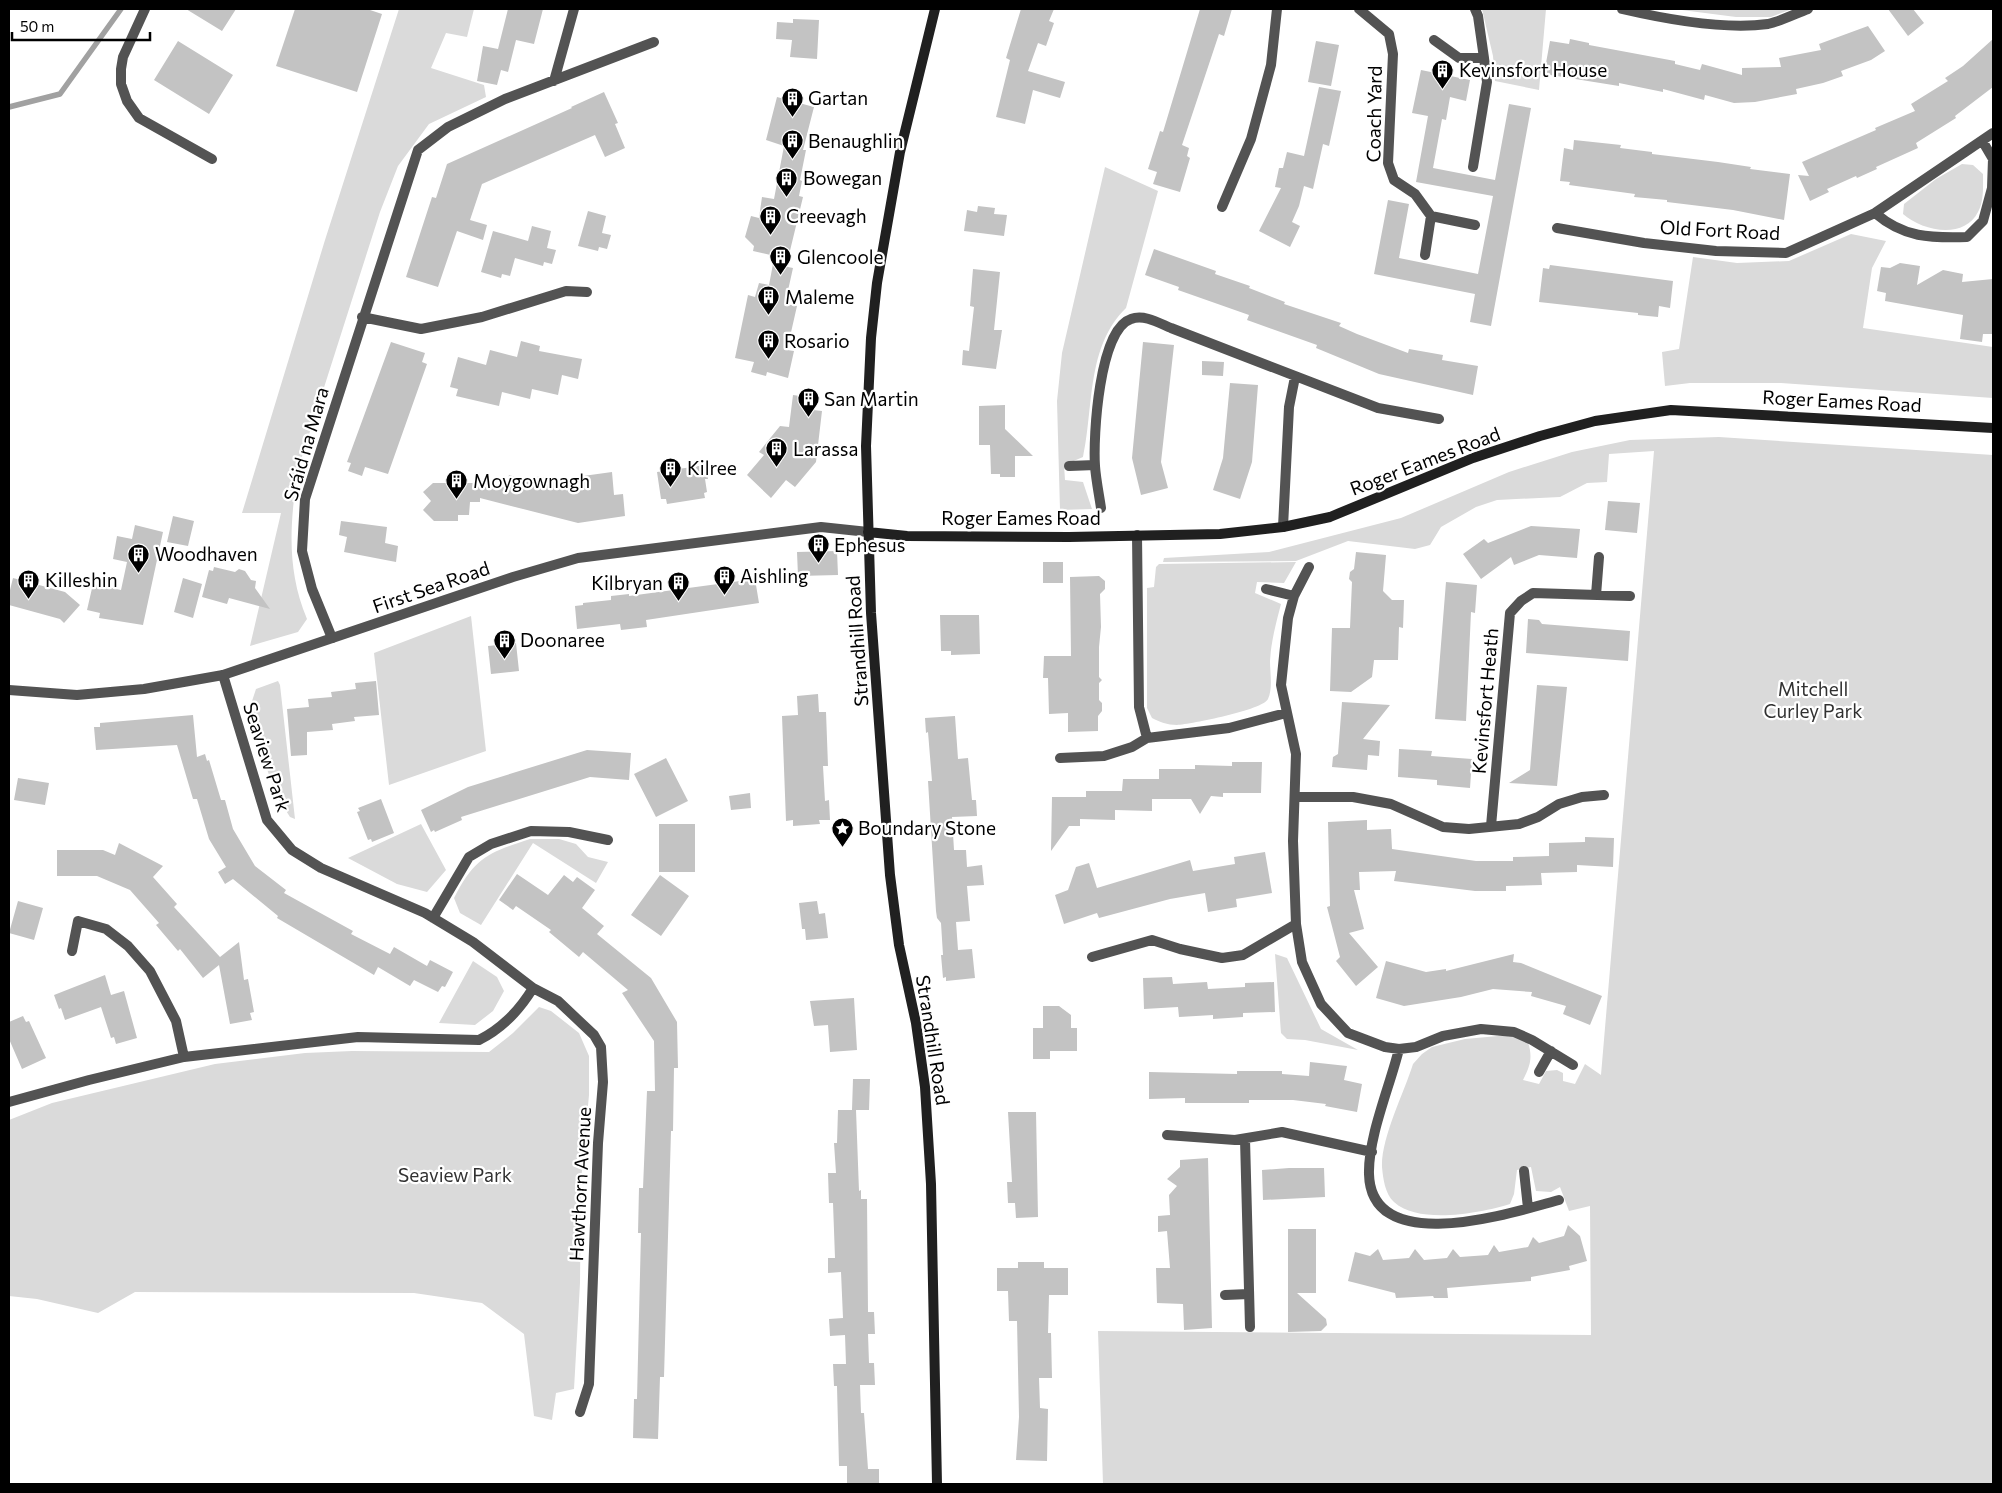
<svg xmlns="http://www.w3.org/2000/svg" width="2002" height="1493" viewBox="0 0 2002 1493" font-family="Commissioner,sans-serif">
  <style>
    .green { fill: #dadada }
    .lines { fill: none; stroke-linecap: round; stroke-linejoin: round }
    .stream { stroke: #a1a1a1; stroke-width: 5.5 }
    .building { fill: #c3c3c3 }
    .minor { stroke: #535353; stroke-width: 10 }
    .tertiary { stroke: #535353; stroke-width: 10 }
    .secondary { stroke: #202020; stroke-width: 10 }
    .labels { text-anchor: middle; stroke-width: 4.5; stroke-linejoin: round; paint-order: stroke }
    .poi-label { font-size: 19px; fill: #000; stroke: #fff; text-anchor: start }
    .street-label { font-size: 19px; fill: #000; stroke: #fff }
    .park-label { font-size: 19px; fill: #313131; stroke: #fff }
  </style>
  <rect width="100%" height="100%" fill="#fff"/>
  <path class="green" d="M399,9H474L467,37L446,33L431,68L484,85L486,97L429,124L398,166L380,212L298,469C290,522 286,569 307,619L298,632L250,646L281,513H242L325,240Z
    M1482,9H1546L1539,90L1495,81L1493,56Z
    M1674,9H1792L1771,17H1736Z
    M1962,164L1973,165L1983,174C1983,187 1984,201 1978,212C1964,240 1922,231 1903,214L1904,204L1936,179Z
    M1105,167L1158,191L1126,308C1086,347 1094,407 1083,457L1064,465L1065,480L1083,482L1092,509L1060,510L1057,401L1062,353Z
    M1851,234L1886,241L1872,268L1863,328L1993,347V398L1781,383H1690L1665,386L1662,352L1679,349L1693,257L1737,263L1789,261Z
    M1719,437L1993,455V1484H1103L1098,1331L1591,1335L1590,1206L1569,1211L1560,1187L1551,1192L1536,1191L1531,1167L1517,1170L1514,1194L1510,1204C1481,1213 1419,1225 1394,1202C1385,1194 1383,1178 1382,1167C1381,1138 1404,1093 1413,1064L1422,1054L1432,1047L1465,1039L1509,1035L1528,1042C1533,1058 1530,1066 1523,1080L1539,1084L1546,1071L1557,1070L1563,1073V1081L1575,1084L1585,1064L1601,1075L1654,451L1609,454L1607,482L1587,483L1560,497L1497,500L1476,507L1441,527L1430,545L1415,549L1348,541L1296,561L1163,562L1164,558L1269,552L1401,518L1509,472L1572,452L1630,440Z
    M1296,562L1284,583L1257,582L1255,593L1281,604C1276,623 1271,642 1270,661C1270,673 1273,688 1268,699C1263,710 1191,724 1177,725C1167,725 1160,722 1152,718L1147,708V588L1154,587L1156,567L1159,564Z
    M471,616L486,751L389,785L374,653Z
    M278,681L280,685L295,819L290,817L276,795L251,723L250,707L256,689Z
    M421,824L446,870L427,892L397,884L348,858Z
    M530,839H559L576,844L588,857L608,862L596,883L533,843L481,925L460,913L454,898C475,857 488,853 530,839Z
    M1275,954L1287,958L1321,1029L1358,1050L1305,1040L1287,1039L1281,1033Z
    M473,961L497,977L504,991L493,1011L475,1025L439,1023Z
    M539,1007L551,1011L579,1033L589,1056V1095L581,1181L580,1283L574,1389L556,1393L552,1420L534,1416L524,1334L482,1303L414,1293L135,1292L98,1313L37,1299L9,1296V1120L52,1103L215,1064L305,1053L352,1051L489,1052L513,1033Z"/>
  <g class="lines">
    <path class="stream" d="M9,107L60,94L121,9"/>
  </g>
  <path class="building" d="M186,9H236L222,31Z
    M295,9H367L382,14L357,92L276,66Z
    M508,9H543L534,44L516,40L508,72L501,70L497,85L477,81L483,46L498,49Z
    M1021,9H1054L1049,21L1054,23L1046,46L1038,43L1028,71L1065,82L1060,98L1033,90L1025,124L996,117L1010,60L1006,58Z
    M1200,9H1232L1224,36L1219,34L1182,145L1189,148L1187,156L1190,158L1180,192L1153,184L1157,172L1148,169L1160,131L1163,132Z
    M1888,9H1913L1924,23L1908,36Z
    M793,19L819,20L817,59L790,57L792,40L776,39L777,22L793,23Z
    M1868,26L1885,51L1871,60L1841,71L1843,76L1823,83L1796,89L1797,94L1755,102L1734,103L1705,95L1704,100L1663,89V92L1619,83V86L1544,74L1550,41L1569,44L1570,39L1589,43V45L1675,61V64L1700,70L1702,64L1742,75V68L1781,67L1779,58L1821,50L1819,44Z
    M1993,39V87L1955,116L1956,118L1916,143L1918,148L1876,167L1877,169L1857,178L1856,176L1827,189L1829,192L1810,201L1798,175L1809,176L1802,162L1876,130L1875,128L1915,111L1911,104L1948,81L1945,78L1963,66Z
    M178,41L233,75L209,114L154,80Z
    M1316,41L1339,45L1331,86L1308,82Z
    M1421,70L1470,80L1466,101L1450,97L1446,120L1442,119L1433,168L1495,180L1509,104L1531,108L1491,326L1470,322L1475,294L1374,274L1388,200L1409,204L1399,258L1478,274L1493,196L1416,182L1428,116L1412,113Z
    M1319,87L1341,91L1329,146L1323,144L1313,189L1304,186L1299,206L1292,222L1300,226L1290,247L1259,231L1281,188L1275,187L1279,168H1283L1287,152L1304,156Z
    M604,92L618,123L615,124L625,148L605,157L595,135L482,184L470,220L487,225L483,240L457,231L438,287L406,277L432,197L436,198L447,164L572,108L571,107Z
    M777,97L814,107L803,150H806L800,180L802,181L799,196L803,197L788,259L753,251L754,246L745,237L751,216L759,218L762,197L774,199L784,146L766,140Z
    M1574,140L1621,145L1620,148L1652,152V154L1718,162L1751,167L1750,169L1790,174L1784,220L1733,210L1667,202V200L1634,197L1635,194L1569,185L1570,182L1560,181L1564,148L1573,150Z
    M978,206L995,208L994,214L1007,215L1004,236L964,231L967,210L977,212Z
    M588,211L606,216L602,233L611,235L607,249L599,247L598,251L578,246Z
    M532,226L551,231L547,248L556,250L552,264L544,262L543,266L515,258L510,276L502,274L501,278L481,272L493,231L528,241Z
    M1154,249L1216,271L1215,274L1250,286L1249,288L1285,302L1284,304L1341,323L1339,326L1357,334L1408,353L1409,349L1443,355L1442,360L1478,366L1473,395L1379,374L1316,348L1317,345L1247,320L1249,315L1178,290L1179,287L1145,275Z
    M1900,263L1920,266L1917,285L1943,270L1963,274L1962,282L1993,279V334H1983L1982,342L1960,339L1963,315L1885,301L1886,293L1877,291L1881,267L1890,268Z
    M773,264L793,268L785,304L797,306L787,350L794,351L788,378L767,372L766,376L751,372L754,362L735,358L748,295L755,297L759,283L769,285Z
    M1550,265L1673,281L1670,308L1659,306L1658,317L1638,315V313L1539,302L1543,268L1549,269Z
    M973,269L1000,272L994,330H1002L996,369L962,365L963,350L969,351L974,307L970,306Z
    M521,341L540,346L539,351L582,359L578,379L562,375L558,395L532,389L530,399L502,392L499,406L456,396L458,389L450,387L458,357L486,365L490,350L517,357Z
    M391,342L425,353L422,362L427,364L388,474L365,467L362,476L348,471L351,463L347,462Z
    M1143,342L1174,345L1161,462L1168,488L1141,495L1132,458Z
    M1202,361L1224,362L1223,376L1202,375Z
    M1230,383L1258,385L1252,462L1240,499L1213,490L1223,458Z
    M793,395L814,398L813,410L822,411L816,462L795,487L786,480L771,498L747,475L764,455L759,452L780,426L789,427Z
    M1005,405V429L1033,456H1015V477H1000V474H991L990,445H979V406Z
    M706,465L708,479H705L707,492L704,493L705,498L667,504L666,499H661L657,472Z
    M612,472L614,495L623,494L625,516L578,523L480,498V502H470L469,515H458V521H434L423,510L431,501L423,492L433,483H480V487H506L509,475L536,483L538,476L584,490L583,476Z
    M1608,501L1640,503L1637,533L1605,530Z
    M173,516L194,521L188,546L167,542Z
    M341,521L387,527L385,543L398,546L396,562L344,552L347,537L339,535Z
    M135,525L163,532L143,625L99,618L100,613L87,610L93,584L121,590L127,562L113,559L117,536L132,539Z
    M1531,526L1580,529L1577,558L1539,555L1514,565L1511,557L1481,579L1463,554L1484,539L1488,543Z
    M837,551L838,575L798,576L797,552Z
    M1356,552L1386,555L1383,591L1392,600H1404L1403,628L1399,627L1398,660H1374L1372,677L1351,692L1330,691L1332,628H1350L1352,582L1349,579L1350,572L1354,569Z
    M1043,562H1063V583H1043Z
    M214,567L235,572L239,569L245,571L251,580L256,581L255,588L270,609L229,598L227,604L202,597L209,570L213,571Z
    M1099,576L1105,581V589L1100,594L1101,627L1099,647V677L1102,680L1099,683V700L1102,703V711L1098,716V731L1068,732V713L1049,714L1048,678H1043L1044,656H1071L1070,577Z
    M13,578L65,592L80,605L64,623L60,619L9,605V594Z
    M183,578L202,584L193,618L174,612Z
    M755,579L759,603L646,620L647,627L621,630L620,624L577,629L575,606L583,605V603L611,600V596L629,594V596Z
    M1446,582L1477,585L1475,613L1471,612L1466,721L1435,719Z
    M940,615H979L980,654L951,655V651H941Z
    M1528,619L1539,620L1542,624L1630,631L1628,661L1526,653Z
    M516,643L519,671L491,674L488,646Z
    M376,681L379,715L354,717L355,721L332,724L333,730L307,732V755L291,756L287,709L309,707L308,699L332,697L331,692L356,689L355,683Z
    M1537,685L1567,687L1557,786L1509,783L1530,770Z
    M818,694L819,712H826L828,766H823L825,801L829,800L830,820H819L820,824L793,826V820L786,821L782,716L798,715L797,696Z
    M1342,702L1390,705L1363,739L1380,741L1379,756L1368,755L1367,770L1332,767L1333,757L1338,754Z
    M193,715L197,757L205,754L207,761L209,760L221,800H225L233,829L255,866L286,890L284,893L353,931L351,934L390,954L394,947L427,966L430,960L453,972L445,987L442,986L438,992L414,980L410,986L378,967L374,975L277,918L278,916L233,879L225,884L218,872L226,867L209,839L197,799H193L177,745L96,750L94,727H100V723Z
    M955,716L958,759L968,758L972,800H976L977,816L952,817L954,850H966L967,867L982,865L984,885L967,886L970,921L956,922L958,950L972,949L975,978L946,981V977L943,978L941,955H943L941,923L937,918L936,911L928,781H932L928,732L926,733L925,718Z
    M1399,749L1432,751L1431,756L1472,759L1470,788L1437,785V780L1398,777Z
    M587,750L631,753L629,780L590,777L461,817L462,820L435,832L434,830L431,832L421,810L468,787Z
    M666,758L688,801L656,817L634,774Z
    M1232,762H1262L1261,793H1223V797L1211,796L1200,814L1191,799H1152V811L1115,810V820L1080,819V826H1069L1051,851L1052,797H1086V791H1122L1123,779H1159V769H1195V765L1232,766Z
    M18,778L49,783L45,805L14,800Z
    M750,793L751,808L731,810L729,796Z
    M381,799L394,833L372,842L371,839L368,840L357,812L360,811L358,808Z
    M1367,820V830L1391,829L1392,849L1476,861H1513V857L1549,856V843L1585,842V837L1614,838L1613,867L1577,865V872L1541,873L1542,885L1506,886V891H1475L1394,881L1396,871L1359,872L1360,890H1354L1364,929L1349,933L1378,967L1356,986L1336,961L1340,957L1327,907L1330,906L1328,822Z
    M659,824H695V872H659Z
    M119,843L163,866L153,877L177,904L174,907L220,957L239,942L244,980L248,979L254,1012L250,1013L252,1020L230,1024L219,965L203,978L180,949L178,951L156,925L159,923L130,890L97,876H57V850H103L115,855Z
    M1265,852L1272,893L1236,899L1237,907L1208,912L1205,893L1170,899L1099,918L1097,913L1064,924L1055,895L1068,890L1076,867L1089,863L1097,888L1190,860L1193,871L1235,864L1234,857Z
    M517,874L548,895L564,875L573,882L577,877L595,890L582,908L604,926L597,934L651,978L677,1022L678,1068H674L673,1131H671L664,1377H660L658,1439L633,1438L634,1399H637L641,1233H638L639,1188H643L647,1091H655L654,1041L622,993L628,990L583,952L579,957L549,932L551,930L516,906L513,910L499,900Z
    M660,875L689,896L661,936L631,915Z
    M18,901L43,908L34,940L9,933Z
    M817,901L819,914L825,913L828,938L806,940L805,929H802L799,903Z
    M1514,954L1513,962L1521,963L1602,996L1590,1025L1563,1014L1566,1006L1531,996L1532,992L1493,989L1461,997L1404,1006L1376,998L1386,961L1426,972L1446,969V971Z
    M105,975L111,995L124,991L137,1038L116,1044L114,1037L111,1038L101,1007L65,1020L61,1008L59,1009L54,995Z
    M1172,977L1173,984L1207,982L1208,989L1245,987V983L1274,982L1275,1012L1243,1013V1017L1213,1019V1015L1179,1017L1178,1007L1144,1009L1143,978Z
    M854,998L857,1050L830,1052L828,1025L814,1026L810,1001Z
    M1043,1006H1059L1071,1015V1028H1077V1051H1050V1059H1033V1028H1043Z
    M23,1016L26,1022L29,1021L46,1058L22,1069L9,1039V1022Z
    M1310,1062L1347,1066L1344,1080L1362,1084L1357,1112L1325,1106L1326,1104L1293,1100H1249V1103H1185V1098L1149,1099V1072L1237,1074V1071H1282V1074L1309,1076Z
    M853,1079H870L869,1110H852Z
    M838,1110H856L859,1191L861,1190V1199H867L868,1312H874L875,1334H868L869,1363H874L875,1385H860L861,1413H864L868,1469H879V1484H847V1466H839L837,1386H834L833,1364H846L845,1335L830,1336L829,1319L843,1318L841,1272L828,1273V1258H835L833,1203H829L828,1173H836L834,1143H837Z
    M1008,1112H1036L1038,1217L1016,1218L1015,1203H1008L1007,1182H1012Z
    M1208,1158L1212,1328L1184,1330L1183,1304L1157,1303L1156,1268H1170L1167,1231L1158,1232V1216L1170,1215L1169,1195L1177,1186L1167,1179L1180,1167V1160Z
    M1289,1168H1324L1325,1197L1263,1200L1262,1170Z
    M1568,1225L1580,1236L1587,1261L1569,1266L1570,1270L1531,1277V1281L1447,1288L1448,1298H1434L1433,1296L1396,1298L1395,1293L1348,1281L1355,1252L1370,1256L1378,1249L1383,1260L1409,1258L1415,1249L1424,1260L1447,1258L1453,1249L1460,1257L1488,1255L1494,1245L1499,1252L1528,1247L1533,1237L1539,1243L1564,1236Z
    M1288,1229H1316V1293H1297L1326,1319L1327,1325L1321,1331L1288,1332Z
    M1018,1262H1044V1268H1068V1295H1049L1048,1333H1051L1052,1378H1039L1040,1408L1048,1409L1047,1461L1016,1460L1019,1417L1017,1321H1009L1008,1291H997V1268H1018Z"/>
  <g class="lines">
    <path class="minor" d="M145,9L123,57L121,69V84L127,101L139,118L212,159
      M1359,9L1389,34L1393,54L1388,163L1394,180L1415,194L1431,216L1475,225
      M1622,9C1665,19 1725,30 1768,24C1781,21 1795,14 1808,9
      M1434,40L1459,58H1484L1478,16L1475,9
      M554,81L574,9
      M1473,167L1487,82L1484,58
      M1222,207L1251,139L1271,65L1277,9
      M1875,213C1904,238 1930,238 1967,237L1983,221L1992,188L1993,159L1983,142
      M1557,228L1644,243L1716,251L1786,253L1875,213L1993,133
      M1425,255L1431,216
      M362,317L421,329L482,317L566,291L587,292
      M1069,466L1095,465
      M1101,508C1099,494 1096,480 1095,466C1093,437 1099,329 1131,319C1144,314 1159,323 1171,328L1378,408L1439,419
      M1283,527L1289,407L1295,377
      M1137,535L1139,707L1147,738
      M1309,567L1294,596L1288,618L1281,685L1296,754L1293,841L1296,924L1302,962L1321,1004L1348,1033L1385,1047L1399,1049L1416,1047L1443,1036L1481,1029L1514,1032L1532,1040L1573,1065
      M1266,589L1294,596
      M1596,595L1599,557
      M332,638L312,589L302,551L305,499L418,150L448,127L505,99L654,42
      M223,675L267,820L292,850L321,868L425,913L473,942L533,988L558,1001L594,1035L601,1047L603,1082L598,1143L589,1384L580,1412
      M1060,758L1104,756L1132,747L1147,738L1229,728L1286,713
      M1295,797H1353L1391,804L1443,827L1469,829L1519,824L1538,817L1559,804L1582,797L1604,795
      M1491,826L1510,613L1521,601L1533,593L1630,596
      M433,918L469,857L491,844L531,831L569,832L608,840
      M72,951L78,921L106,929L128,946L150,971L176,1021L184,1057
      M1092,957L1152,940L1180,949L1222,958L1243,955L1296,924
      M1399,1049C1390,1086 1368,1137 1369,1174C1371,1259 1514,1212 1559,1200
      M1539,1072L1551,1051
      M9,1102L89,1080L184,1057L358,1037L479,1040C503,1028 519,1011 533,988
      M1167,1135L1235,1140L1282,1132L1372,1152
      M1245,1139L1250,1327
      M1524,1171L1528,1208
      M1225,1295L1249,1294"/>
    <path class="tertiary" d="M9,690L77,695L144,689L223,675L513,577L578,558L821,527L868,532"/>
    <path class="secondary" d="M935,9L900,152L877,283L871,338L866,446L871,613L890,875L899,945L916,1023L925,1087L931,1184L937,1484
      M868,532L907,536L1069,537L1220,534L1283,527L1330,517L1473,458L1540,436L1595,421L1671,410L1993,428"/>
  </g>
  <defs>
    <symbol id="building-pin" viewBox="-11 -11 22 30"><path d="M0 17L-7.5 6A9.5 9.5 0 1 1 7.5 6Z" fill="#000" stroke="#fff"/><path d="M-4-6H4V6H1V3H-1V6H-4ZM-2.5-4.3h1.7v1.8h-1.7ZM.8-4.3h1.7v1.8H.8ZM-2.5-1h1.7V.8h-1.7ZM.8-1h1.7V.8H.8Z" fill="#fff"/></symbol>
    <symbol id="sight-pin" viewBox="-11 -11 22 30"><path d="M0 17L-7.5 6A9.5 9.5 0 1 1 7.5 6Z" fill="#000" stroke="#fff"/><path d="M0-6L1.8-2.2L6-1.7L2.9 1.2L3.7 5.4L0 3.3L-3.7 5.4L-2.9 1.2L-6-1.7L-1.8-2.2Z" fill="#fff"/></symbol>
  </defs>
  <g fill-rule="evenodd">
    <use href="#building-pin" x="1430" y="58" width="25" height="34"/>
    <use href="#building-pin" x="780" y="86" width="25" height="34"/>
    <use href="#building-pin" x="780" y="128" width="25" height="34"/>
    <use href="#building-pin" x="774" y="166" width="25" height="34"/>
    <use href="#building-pin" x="758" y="204" width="25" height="34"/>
    <use href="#building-pin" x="768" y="244" width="25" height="34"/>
    <use href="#building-pin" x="756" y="284" width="25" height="34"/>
    <use href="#building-pin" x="756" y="328" width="25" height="34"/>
    <use href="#building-pin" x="796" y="386" width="25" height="34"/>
    <use href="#building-pin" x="764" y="436" width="25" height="34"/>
    <use href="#building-pin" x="658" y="456" width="25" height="34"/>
    <use href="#building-pin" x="444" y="468" width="25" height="34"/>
    <use href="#building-pin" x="806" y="532" width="25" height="34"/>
    <use href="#building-pin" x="126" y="542" width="25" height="34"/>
    <use href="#building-pin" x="712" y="564" width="25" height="34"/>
    <use href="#building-pin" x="16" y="568" width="25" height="34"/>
    <use href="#building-pin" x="666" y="570" width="25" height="34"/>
    <use href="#building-pin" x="492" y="628" width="25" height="34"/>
    <use href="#sight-pin" x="830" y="816" width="25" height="34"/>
  </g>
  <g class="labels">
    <g class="poi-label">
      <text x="1459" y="77">Kevinsfort House</text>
      <text x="808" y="105">Gartan</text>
      <text x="808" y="148">Benaughlin</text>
      <text x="803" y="185">Bowegan</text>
      <text x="786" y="223">Creevagh</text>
      <text x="797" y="264">Glencoole</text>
      <text x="785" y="304">Maleme</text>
      <text x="784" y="348">Rosario</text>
      <text x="824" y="406">San Martin</text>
      <text x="793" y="456">Larassa</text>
      <text x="687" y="475">Kilree</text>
      <text x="473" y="488">Moygownagh</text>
      <text x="834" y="552">Ephesus</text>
      <text x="155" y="561">Woodhaven</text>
      <text x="740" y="583">Aishling</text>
      <text x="45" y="587">Killeshin</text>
      <text x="663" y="590" text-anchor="end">Kilbryan</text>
      <text x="520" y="647">Doonaree</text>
      <text x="858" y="835">Boundary Stone</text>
    </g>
    <g class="street-label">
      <text transform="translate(1374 114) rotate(-89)" y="7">Coach Yard</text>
      <text transform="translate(1720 230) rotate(3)" y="7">Old Fort Road</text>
      <text transform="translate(1842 401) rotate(3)" y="7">Roger Eames Road</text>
      <text transform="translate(306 444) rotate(-74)" y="7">Sráid na Mara</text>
      <text transform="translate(1425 461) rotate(-21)" y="7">Roger Eames Road</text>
      <text x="1021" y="525">Roger Eames Road</text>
      <text transform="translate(431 587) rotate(-19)" y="7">First Sea Road</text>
      <text transform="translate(857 641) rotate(-94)" y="7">Strandhill Road</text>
      <text transform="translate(1485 701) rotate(-85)" y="7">Kevinsfort Heath</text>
      <text transform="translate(267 757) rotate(72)" y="7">Seaview Park</text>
      <text transform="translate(933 1040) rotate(81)" y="7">Strandhill Road</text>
      <text transform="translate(580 1184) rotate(-87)" y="7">Hawthorn Avenue</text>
    </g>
    <g class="park-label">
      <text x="1813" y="696">Mitchell<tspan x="1813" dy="22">Curley Park</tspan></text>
      <text x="455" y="1182">Seaview Park</text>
    </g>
  </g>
  <rect width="2002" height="1493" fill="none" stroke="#000000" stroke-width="20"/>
  <path d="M12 32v8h138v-8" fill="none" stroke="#000000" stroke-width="2.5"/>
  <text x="20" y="32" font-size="15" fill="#000000" stroke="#ffffff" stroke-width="4" paint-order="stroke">50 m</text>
</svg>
